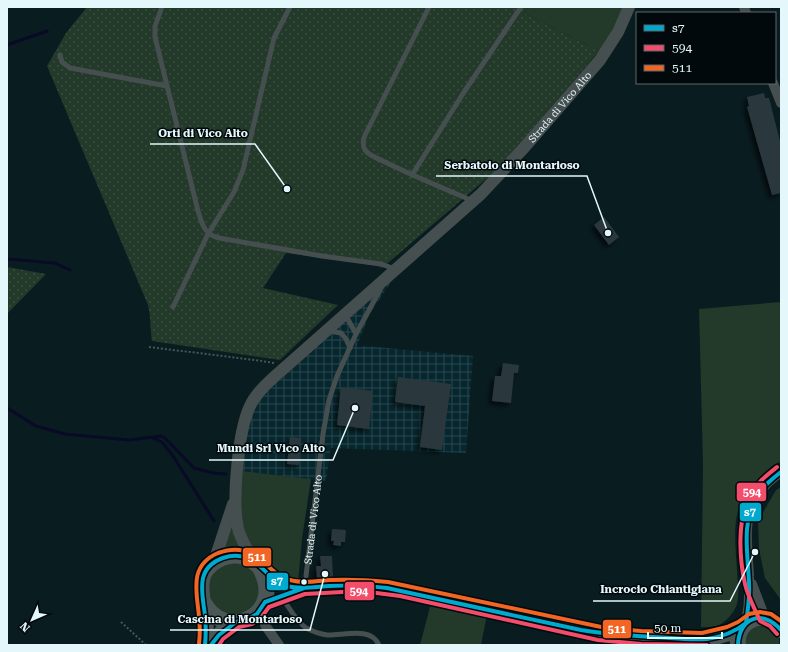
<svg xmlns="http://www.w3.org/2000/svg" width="788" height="652" viewBox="0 0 788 652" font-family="'Roboto Serif',serif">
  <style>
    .industrial { fill: url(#industrial-grid) }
    .grass { fill: #23392a }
    .garden { fill: url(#garden-dots) }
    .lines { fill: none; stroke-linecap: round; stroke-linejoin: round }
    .stream { stroke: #090a25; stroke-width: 3 }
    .building { fill: #29383e; filter: url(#shadow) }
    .path { stroke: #4b5556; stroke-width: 2; stroke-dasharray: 2 2; stroke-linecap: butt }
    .service { stroke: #464f4f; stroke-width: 5 }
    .minor { stroke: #464f4f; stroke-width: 10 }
    .tertiary { stroke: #464f4f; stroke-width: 12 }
    .primary { stroke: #4b5756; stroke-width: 16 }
    .bus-1-casing { stroke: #01090c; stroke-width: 7 }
    .bus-2-casing { stroke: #01090c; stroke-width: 7 }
    .bus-3-casing { stroke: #01090c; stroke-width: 7 }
    .bus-1 { stroke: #00a9ce; stroke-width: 4 }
    .bus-2 { stroke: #f44d6c; stroke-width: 4 }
    .bus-3 { stroke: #f26522; stroke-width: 4 }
    .bus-dot { fill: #e4f7fb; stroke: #01090c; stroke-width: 1.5 }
    .labels { text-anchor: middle; stroke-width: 3; stroke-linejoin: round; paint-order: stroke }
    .street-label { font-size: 10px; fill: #e4f7fb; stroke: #01090c }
    .leader { fill: none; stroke: #e4f7fb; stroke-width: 1.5 }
    .callout-dot { fill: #e4f7fb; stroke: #01090c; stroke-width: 1.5 }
    .callout-label { font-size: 11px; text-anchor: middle; font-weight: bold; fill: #e4f7fb; stroke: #01090c; stroke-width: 3; stroke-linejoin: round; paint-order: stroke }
    .line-badge { stroke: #01090c; stroke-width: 1.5 }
    .badge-label { font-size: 11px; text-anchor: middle; font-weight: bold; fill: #fff }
  </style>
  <defs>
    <pattern id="industrial-grid" width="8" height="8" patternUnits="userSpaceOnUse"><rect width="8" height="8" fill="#06272e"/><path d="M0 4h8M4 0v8" fill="none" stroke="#2a474d"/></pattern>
    <pattern id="garden-dots" width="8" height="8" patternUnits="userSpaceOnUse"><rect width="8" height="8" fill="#23392a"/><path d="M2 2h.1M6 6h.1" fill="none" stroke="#384d3f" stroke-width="1.8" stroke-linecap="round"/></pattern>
    <filter id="shadow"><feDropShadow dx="-3.5" dy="3.5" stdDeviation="2" flood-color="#0009"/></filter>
  </defs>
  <rect width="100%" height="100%" fill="#091c20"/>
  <path class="industrial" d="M393,279L369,315L357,346L360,347L365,346L473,356L466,453L331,448L326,481L242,471L249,419L263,395Z"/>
  <path class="grass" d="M528,7H623L608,39L599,51L524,13Z
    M781,302V461C763,471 744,491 738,511C733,528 736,552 737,570C737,581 740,592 737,604C735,612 725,623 717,626C712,627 706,627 701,627L703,465L699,309Z
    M242,471L311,479L302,539L298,583L286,580L261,559L249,546L239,512Z
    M781,487V600L765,578L759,549L758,521L776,490Z
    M232,519L243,548L220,552Z
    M237,561L253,568L261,582L256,606L235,617L215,609L206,588L215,569Z
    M431,603L487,615L481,645H420Z
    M766,623L779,635V645H744L749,628Z"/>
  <path class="garden" d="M87,7H528L524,13L599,51L499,168L382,268L378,266L286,253L263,288L338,305L280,360L152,341C150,328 151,318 148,305L47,66L66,33Z
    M7,267L46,274L7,314Z"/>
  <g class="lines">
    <path class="stream" d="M7,45L47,31
      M7,259L55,263L70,270
      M7,408L36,426L65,434L129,440L161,436L165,438L194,468L213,473L226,474
      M153,438L162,442L173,456L214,521"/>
  </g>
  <path class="building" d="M764,93L765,98H769L781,145V193L772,195L747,107L749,106L747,97Z
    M604,217L619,237L609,245L594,225Z
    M503,363L519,365L518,373H514L511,403L492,401L495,376H501Z
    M398,377L451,384L442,450L420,447L425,406L395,402Z
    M341,387L373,391L369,429L337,425Z
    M290,437L301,438L299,465L287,464Z
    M332,529L346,530L345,542H341V546L333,545L334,541H331Z
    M320,556H332L333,577L317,578L316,566H321Z"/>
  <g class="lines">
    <path class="path" d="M149,347L255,360L274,363
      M121,622L146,645"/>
    <g class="service">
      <path d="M162,7L155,26V37L198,211C202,224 204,234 219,238L322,256L381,264L395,269"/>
      <path d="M429,7L365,135C363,140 362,145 365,150C370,157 382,160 389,164C416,177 445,189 473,201"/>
      <path d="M60,55L62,62L70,68L167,86"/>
      <path d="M412,175L464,92L521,7"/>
      <path d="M173,307L208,234L234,192L243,170L274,38L290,7"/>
      <path d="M345,314L356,334"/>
      <path d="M328,331L341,333L346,339L350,348"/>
      <path id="s1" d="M306,576L323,434L329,400L337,376L356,334L381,288"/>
      <path d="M281,596C289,607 295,620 306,628C312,631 320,634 327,635C342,636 371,626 379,645"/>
    </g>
    <path class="minor" d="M744,7L746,13
      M773,83L781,103
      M752,584L765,618
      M746,623C749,608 750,592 749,577C747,532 738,501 781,472
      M265,625L279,645"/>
    <g class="tertiary">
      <path d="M214,562L233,504"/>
      <path id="s2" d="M254,562C249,553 243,543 239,532C231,506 238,431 250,406C255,395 264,386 273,378L481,194L522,150L600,60L618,32L629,7"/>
    </g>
    <path class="primary" d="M203,601C224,644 285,615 261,570
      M205,645C206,635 206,625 205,615C202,594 194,573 218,560C226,556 235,554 244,557C261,562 268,581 287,586C303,590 319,586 335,586C353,585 370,586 387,588L581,630L620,636L695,639H708L732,632L741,628
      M211,645L223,631L236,622
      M738,645C735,619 767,607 781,630"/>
    <defs>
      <path id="bus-1" d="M746,623C748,610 750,597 749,583C748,554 741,522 757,496C763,486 772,479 781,472
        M205,645C206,635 206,625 205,615C202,592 195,568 223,558C232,555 241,555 250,559C264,567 271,581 287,586C300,590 315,587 329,586C349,585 368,586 387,588L581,630C611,635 640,636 670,638C682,639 694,640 707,639C721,637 735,632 746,623
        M211,645L219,635L236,622L250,618L257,614L265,602L304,588
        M738,645C739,617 763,609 781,630"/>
      <path id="bus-2" d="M777,634L770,626L760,621C755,609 748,597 745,584C739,557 737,518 751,493C758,482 767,475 777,467
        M219,645L223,639L239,627L252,624L260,619L269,607L305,594L361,591L400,596L598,640L641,644L707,645"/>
      <path id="bus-3" d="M199,644C200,635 200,626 199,617C197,592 188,566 218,553C229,549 240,548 250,553C266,560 274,577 290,580C303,584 317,581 330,580C349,579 368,580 388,582L606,628L641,631L702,633L727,627L738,622L749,614L760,612L771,614L781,621"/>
    </defs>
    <use href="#bus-1" class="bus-1-casing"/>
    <use href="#bus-2" class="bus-2-casing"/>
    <use href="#bus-3" class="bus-3-casing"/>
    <use href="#bus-1" class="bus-1"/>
    <use href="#bus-2" class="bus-2"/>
    <use href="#bus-3" class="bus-3"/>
  </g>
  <circle class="bus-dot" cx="304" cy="582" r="3.5"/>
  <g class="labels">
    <g class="street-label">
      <text dy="4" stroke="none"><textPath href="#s2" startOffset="593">Strada di Vico Alto</textPath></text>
      <text dy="4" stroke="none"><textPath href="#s1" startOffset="57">Strada di Vico Alto</textPath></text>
    </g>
  </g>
  <path class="leader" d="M287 189L255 144H150M608 233L587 176H436M355 408L333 460H209M755 552L730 601H593M325 574L310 630H170"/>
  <g class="callout-dot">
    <circle cx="287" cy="189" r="4"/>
    <circle cx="608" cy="233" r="4"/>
    <circle cx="355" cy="408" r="4"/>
    <circle cx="755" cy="552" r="4"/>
    <circle cx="325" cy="574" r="4"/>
  </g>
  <g class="callout-label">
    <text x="203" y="137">Orti di Vico Alto</text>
    <text x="512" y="169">Serbatoio di Montarioso</text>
    <text x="271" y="452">Mundi Srl Vico Alto</text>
    <text x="661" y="593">Incrocio Chiantigiana</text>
    <text x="240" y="623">Cascina di Montarioso</text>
  </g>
  <g class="line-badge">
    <rect x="736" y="482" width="31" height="20" rx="4" fill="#f44d6c"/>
    <rect x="739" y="502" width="23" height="20" rx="4" fill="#00a9ce"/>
    <rect x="242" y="547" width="30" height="20" rx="4" fill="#f26522"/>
    <rect x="266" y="572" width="23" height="19" rx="4" fill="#00a9ce"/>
    <rect x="344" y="581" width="31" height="20" rx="4" fill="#f44d6c"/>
    <rect x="602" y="619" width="30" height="20" rx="4" fill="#f26522"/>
  </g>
  <g class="badge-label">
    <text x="752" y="496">594</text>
    <text x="750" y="516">s7</text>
    <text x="257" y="561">511</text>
    <text x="277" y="585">s7</text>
    <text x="359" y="595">594</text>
    <text x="617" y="633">511</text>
  </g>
  <rect width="788" height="652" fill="none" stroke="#e4f7fb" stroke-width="16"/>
  <rect x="636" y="12" width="140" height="72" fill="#01090c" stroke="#5c686c"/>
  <rect x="644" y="25" width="20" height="6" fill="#00a9ce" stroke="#5c686c"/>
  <text x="672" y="32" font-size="12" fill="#e4f7fb">s7</text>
  <rect x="644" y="45" width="20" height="6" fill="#f44d6c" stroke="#5c686c"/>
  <text x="672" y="52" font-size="12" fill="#e4f7fb">594</text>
  <rect x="644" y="65" width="20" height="6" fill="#f26522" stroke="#5c686c"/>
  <text x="672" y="72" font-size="12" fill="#e4f7fb">511</text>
  <g transform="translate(32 620) rotate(225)" stroke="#01090c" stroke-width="3" paint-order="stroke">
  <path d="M0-3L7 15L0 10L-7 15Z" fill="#e4f7fb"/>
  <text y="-6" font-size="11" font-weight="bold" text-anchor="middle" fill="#e4f7fb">N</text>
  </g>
  <path d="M648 632v6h74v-6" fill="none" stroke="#e4f7fb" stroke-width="2"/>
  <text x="654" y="632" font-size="12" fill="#e4f7fb" stroke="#01090c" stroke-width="3" paint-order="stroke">50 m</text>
</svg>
